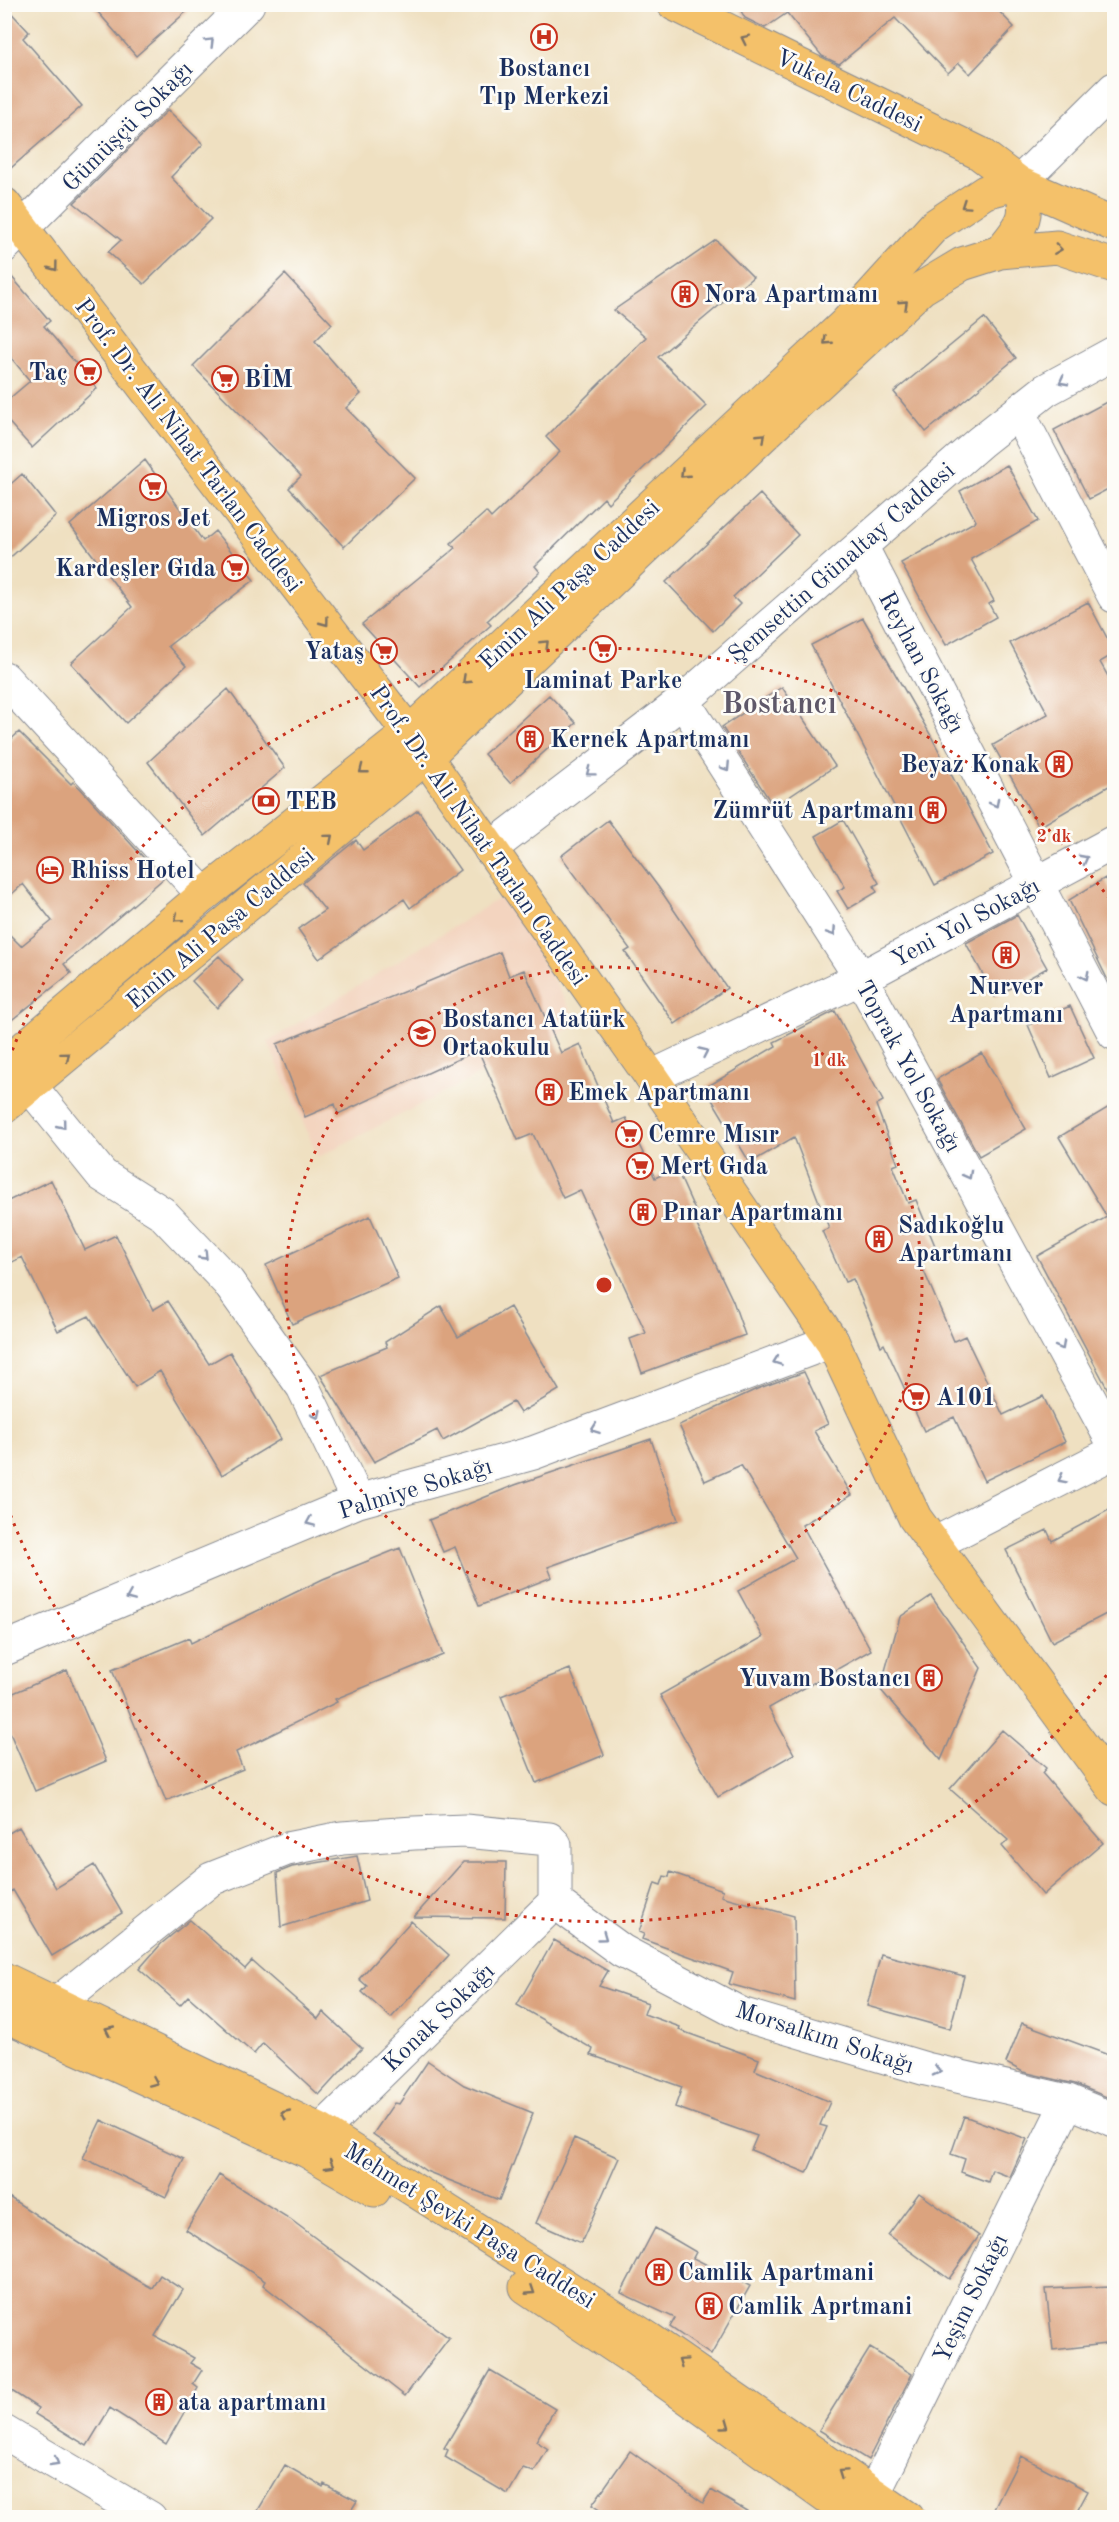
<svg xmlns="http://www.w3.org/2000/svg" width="1119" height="2522" viewBox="0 0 1119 2522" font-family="'Old Standard TT',serif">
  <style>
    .built { fill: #f3d4bf }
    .building { fill: #dba37e }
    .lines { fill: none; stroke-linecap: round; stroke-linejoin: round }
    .minor-casing { stroke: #858890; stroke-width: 35 }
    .major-casing { stroke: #858890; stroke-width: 35 }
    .minor { stroke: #fff; stroke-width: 33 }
    .major { stroke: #f4c16a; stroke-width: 33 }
    .oneway { stroke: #7d7163 }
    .oneway2 { stroke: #8d97ae }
    .ring { fill: none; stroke: #c8321e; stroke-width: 3; stroke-dasharray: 3 6 }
    .labels { text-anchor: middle; stroke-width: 5; stroke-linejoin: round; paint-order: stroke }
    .poi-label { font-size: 24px; font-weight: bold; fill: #1b2f5e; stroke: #fdfcf7; text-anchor: start }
    .street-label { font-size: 24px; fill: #1b2f5e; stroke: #fdfcf7 }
    .district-label { font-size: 30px; font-weight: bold; fill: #5e5869; stroke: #fdfcf7 }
    .centre { fill: #c8321e; stroke: #fdfcf7; stroke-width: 3 }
    .ring-label { font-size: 18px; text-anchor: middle; font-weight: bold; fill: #c8321e; stroke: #fdfcf7; stroke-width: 5; stroke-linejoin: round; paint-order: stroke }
  </style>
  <rect width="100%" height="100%" fill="#fdfcf7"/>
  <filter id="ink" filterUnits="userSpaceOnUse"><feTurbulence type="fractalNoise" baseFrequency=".0167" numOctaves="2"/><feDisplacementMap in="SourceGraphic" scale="12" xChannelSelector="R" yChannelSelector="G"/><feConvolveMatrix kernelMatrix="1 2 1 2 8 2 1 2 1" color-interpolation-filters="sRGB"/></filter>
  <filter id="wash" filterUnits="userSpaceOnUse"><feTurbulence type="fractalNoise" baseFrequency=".008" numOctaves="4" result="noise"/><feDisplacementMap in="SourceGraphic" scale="24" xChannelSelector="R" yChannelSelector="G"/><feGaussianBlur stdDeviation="1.35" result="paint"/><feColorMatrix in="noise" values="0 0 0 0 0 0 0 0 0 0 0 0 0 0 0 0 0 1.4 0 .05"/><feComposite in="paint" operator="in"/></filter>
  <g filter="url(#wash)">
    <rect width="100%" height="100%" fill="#efe0c1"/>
    <path class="built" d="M506,894L578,1024L318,1157L268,1042Z"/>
    <g id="blocks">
      <path class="building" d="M91,4H195L136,56Z
        M737,4H992L1014,27L970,74L959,63L948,73L895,18L839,64L822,56L787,13L765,28L745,18Z
        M4,5L29,32L23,38L82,106L4,174Z
        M168,110L203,144L171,177L211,219L144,284L108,252L121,240L74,203Z
        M716,240L753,277L658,357L707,406L608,503L604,498L535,566L540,572L487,621L491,625L420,687L362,624L455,548L451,543L486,512L491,518L560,452L546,437L646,337L614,310Z
        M4,268L50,321L44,326L97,388L32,448L4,417V403L30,381L4,349Z
        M285,274L332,324L315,341L361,394L346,408L415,478L344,547L289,488L301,476L193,366Z
        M984,318L1016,358L926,432L894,392Z
        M1114,398V486L1089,499L1054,430Z
        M145,460L203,541L215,531L254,580L168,646L186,666L126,723L71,663L132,607L70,525Z
        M1007,465L1038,521L971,559L994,601L989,604L996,617L946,645L901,563L976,521L960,491Z
        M22,474L56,516L4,563V490Z
        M760,494L798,535L733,597L740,604L713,631L666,582Z
        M1088,602L1114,651V654L1100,662L1114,687V783L1039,827L993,745L1048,714L1010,643Z
        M863,618L930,734L993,854L935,885L811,645Z
        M782,687L835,766L774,807L722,727Z
        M228,689L285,768L205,836L148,762Z
        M549,695L576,723L510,783L484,754Z
        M19,732L71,784L73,782L80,788L163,879L64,964L71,973L4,1026V929L21,946L52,921L23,884L4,901V746Z
        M418,810L460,870L410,908L404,899L319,959L298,929L325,910L303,883L356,840L363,850Z
        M608,820L659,888L727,988L675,1024L625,952L630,949L561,856Z
        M843,820L879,883L874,886L877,892L848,909L837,891L845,887L816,836Z
        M1105,878L1114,898V993L1069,900Z
        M1017,915L1047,968L995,997L966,943Z
        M500,952L509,976L524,970L561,1053L580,1044L614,1123L626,1118L655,1178L676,1168L697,1215L693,1217L733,1301L745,1335L642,1373L630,1339L646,1333L580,1190L563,1198L533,1134L518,1140L478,1050L338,1114L335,1104L305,1117L277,1044Z
        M219,956L243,981L217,1008L192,981Z
        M1070,1006L1094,1058L1051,1078L1028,1025Z
        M835,1011L883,1101L876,1105L898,1164L893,1166L908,1203L916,1200L936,1248L917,1255L954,1341L965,1336L1003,1415L1043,1396L1065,1442L984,1481L954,1417L924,1431L884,1344L881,1346L853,1279L845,1282L822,1231L829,1228L794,1137L750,1163L705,1088L776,1046L774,1042Z
        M982,1053L1026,1129L979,1156L937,1079Z
        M1114,1104V1401L1037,1256L1107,1217L1059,1137Z
        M51,1180L85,1250L116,1235L153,1310L168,1301L209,1364L230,1352L281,1439L222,1475L160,1371L135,1387L89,1316L58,1331L22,1257L4,1266V1203Z
        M370,1216L398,1278L292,1324L266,1265Z
        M441,1306L458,1337L510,1307L559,1390L520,1413L513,1402L443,1441L437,1430L374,1462L320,1375L387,1347L385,1342Z
        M804,1372L828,1424L814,1431L852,1495L802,1525L871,1650L769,1708L794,1754L718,1797L660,1695L763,1637L738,1591L796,1558L741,1465L705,1481L679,1425L757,1389Z
        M651,1439L678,1520L548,1567L552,1577L479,1606L455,1547L443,1552L429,1520L515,1485Z
        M1114,1507V1610L1052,1642L1006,1550L1047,1530L1052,1541Z
        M400,1548L443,1655L335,1699L337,1702L236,1752L243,1769L166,1801L112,1670L189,1638L191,1643L323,1579Z
        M931,1596L981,1668L941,1760L880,1689L900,1617Z
        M570,1669L604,1755L536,1783L501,1696Z
        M67,1670L106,1761L35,1791L4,1719V1697Z
        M1002,1730L1046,1768L1042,1773L1103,1843L1043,1895L1002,1846L1008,1840L950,1789Z
        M19,1827L56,1888L94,1865L122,1913L52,1956L13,1890L4,1895V1836Z
        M357,1856L367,1901L281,1927L277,1873L292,1867Z
        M463,1862H506L505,1918L414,1917Z
        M670,1872L723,1890L721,1896L794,1916L795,2002L729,1984L733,1972L642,1939L644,1934L639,1932L655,1883L661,1885L664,1876L669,1877Z
        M190,1920L245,1969L252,1961L318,2019L323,2012L362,2048L319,2095L263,2043L254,2054L188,1996L180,2005L139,1969L161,1944Z
        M411,1921L449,1955L391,2018L362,1992L367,1986L359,1979Z
        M554,1940L608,1971L599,1986L648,2003L644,2014L680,2027L679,2030L759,2059L755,2070L830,2102L820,2125L827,2127L807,2173L751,2150L757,2136L675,2107L682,2087L591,2055L593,2049L517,2005Z
        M881,1954L964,1976L950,2029L867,2006Z
        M1022,2023L1114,2057V2100L1075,2084L1023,2072L1006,2063Z
        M428,2061L464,2085L533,2113L499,2200L426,2171L373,2134L394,2103L399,2104Z
        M964,2116L1027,2139L1010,2177L992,2170L988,2182L961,2172L965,2159L951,2154Z
        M101,2120L184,2159L166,2197L83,2158Z
        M574,2138L619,2158L581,2243L536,2223Z
        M219,2175L290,2219L449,2338L405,2396L263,2285L265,2281L186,2230Z
        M919,2193L979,2236L949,2279L888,2235Z
        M4,2194L130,2276L152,2288L160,2275L183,2290L155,2336L194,2358L190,2363L202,2370L193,2384L198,2388L166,2444L110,2408L87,2446L35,2414L38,2408L4,2386Z
        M655,2228L696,2252L693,2258L750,2286L711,2355L670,2327L675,2318L621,2293Z
        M1110,2286L1114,2287V2343L1053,2350L1046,2289Z
        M870,2348L912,2374L868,2460L819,2430Z
        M490,2370L555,2409L536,2441L548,2449L534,2472L523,2468L508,2494L445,2457L448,2450L444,2448Z
        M630,2451L703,2503L711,2490L757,2517H610L592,2505Z
        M1021,2456L1088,2491L1074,2517H990Z
        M285,2465L323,2487L324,2484L357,2501L347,2517H254Z"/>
    </g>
  </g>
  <g filter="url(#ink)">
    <use href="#blocks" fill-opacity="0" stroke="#858890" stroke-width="1.5"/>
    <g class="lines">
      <defs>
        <path id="minor" d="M1019,183L1114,89
          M4,246L248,4
          M1018,412L1114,596
          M861,546L1114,1033
          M4,678L204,895
          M683,701L861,978L1114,1444
          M490,849L683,701L980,442L1046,390L1114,353
          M4,1073L30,1086L102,1175L162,1213L228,1282L303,1387L358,1501
          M651,1077L861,978L1114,842
          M934,1544L1114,1452
          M4,1649L358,1501L533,1453L832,1341
          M555,1902L622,1951L741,2014L926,2069L1068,2101L1114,2120
          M55,2005L211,1879L287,1849L342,1838L414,1833L465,1831L549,1839L555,1845V1902
          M321,2131L555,1902
          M4,2432L150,2518
          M873,2495L1068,2101"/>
        <path id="major" d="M674,4L979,153L1019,183L1114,225
          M4,204L409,733L651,1077L832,1341L915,1518L1114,1789
          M1000,252C1021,226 1032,217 1019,183
          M4,1065L204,895L409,733L845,324L934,226L985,192L1019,183
          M4,1107L426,757L791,409L922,288L962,264L1000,252L1057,247L1114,266
          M4,1979L321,2131L649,2339L908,2518
          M4,2015L307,2151L374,2190
          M526,2287L638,2362L856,2518"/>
      </defs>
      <use href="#minor" class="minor-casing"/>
      <use href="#major" class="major-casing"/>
      <use href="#minor" class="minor"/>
      <use href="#major" class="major"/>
    </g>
    <defs><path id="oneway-chevron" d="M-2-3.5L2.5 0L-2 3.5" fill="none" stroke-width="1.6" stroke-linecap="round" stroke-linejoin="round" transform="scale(1.5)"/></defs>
    <g class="oneway">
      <use href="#oneway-chevron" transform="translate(745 39) rotate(-154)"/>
      <use href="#oneway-chevron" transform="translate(965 205) rotate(146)"/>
      <use href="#oneway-chevron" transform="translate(1058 249) rotate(8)"/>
      <use href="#oneway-chevron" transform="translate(54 267) rotate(53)"/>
      <use href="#oneway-chevron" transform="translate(904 304) rotate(-43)"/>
      <use href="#oneway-chevron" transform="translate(827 341) rotate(137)"/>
      <use href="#oneway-chevron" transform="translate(762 437) rotate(-44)"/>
      <use href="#oneway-chevron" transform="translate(684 474) rotate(137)"/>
      <use href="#oneway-chevron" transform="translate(325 622) rotate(53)"/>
      <use href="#oneway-chevron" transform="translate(545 644) rotate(-44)"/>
      <use href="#oneway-chevron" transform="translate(466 680) rotate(137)"/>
      <use href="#oneway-chevron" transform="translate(363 770) rotate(142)"/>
      <use href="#oneway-chevron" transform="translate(329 838) rotate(-40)"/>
      <use href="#oneway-chevron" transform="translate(178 918) rotate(140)"/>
      <use href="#oneway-chevron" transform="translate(66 1056) rotate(-40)"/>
      <use href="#oneway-chevron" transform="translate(109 2030) rotate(-155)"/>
      <use href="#oneway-chevron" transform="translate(154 2082) rotate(24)"/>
      <use href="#oneway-chevron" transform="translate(285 2114) rotate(-155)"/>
      <use href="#oneway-chevron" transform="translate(330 2165) rotate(30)"/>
      <use href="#oneway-chevron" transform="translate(531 2291) rotate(33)"/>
      <use href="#oneway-chevron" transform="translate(682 2362) rotate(-145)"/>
      <use href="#oneway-chevron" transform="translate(726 2425) rotate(36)"/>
      <use href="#oneway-chevron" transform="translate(842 2473) rotate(-145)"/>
    </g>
    <g class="oneway2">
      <use href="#oneway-chevron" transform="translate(210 42) rotate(-45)"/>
      <use href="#oneway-chevron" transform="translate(1063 381) rotate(152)"/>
      <use href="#oneway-chevron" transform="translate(726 767) rotate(57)"/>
      <use href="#oneway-chevron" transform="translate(590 772) rotate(143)"/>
      <use href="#oneway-chevron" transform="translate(995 803) rotate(62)"/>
      <use href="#oneway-chevron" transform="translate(1084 859) rotate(-28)"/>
      <use href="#oneway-chevron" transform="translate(832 932) rotate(57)"/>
      <use href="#oneway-chevron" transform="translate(1085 976) rotate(63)"/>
      <use href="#oneway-chevron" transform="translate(704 1052) rotate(-25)"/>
      <use href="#oneway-chevron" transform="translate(62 1125) rotate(51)"/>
      <use href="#oneway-chevron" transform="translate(968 1175) rotate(61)"/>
      <use href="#oneway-chevron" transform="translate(204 1256) rotate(46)"/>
      <use href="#oneway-chevron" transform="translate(1061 1346) rotate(61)"/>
      <use href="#oneway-chevron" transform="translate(777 1361) rotate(160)"/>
      <use href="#oneway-chevron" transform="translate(317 1415) rotate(64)"/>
      <use href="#oneway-chevron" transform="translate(595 1429) rotate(160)"/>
      <use href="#oneway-chevron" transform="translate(1062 1479) rotate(153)"/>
      <use href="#oneway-chevron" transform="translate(310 1522) rotate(157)"/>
      <use href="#oneway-chevron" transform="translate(130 1597) rotate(157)"/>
      <use href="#oneway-chevron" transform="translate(603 1937) rotate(36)"/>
      <use href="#oneway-chevron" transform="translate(937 2071) rotate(13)"/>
      <use href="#oneway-chevron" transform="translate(55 2462) rotate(30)"/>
    </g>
  </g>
  <g class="ring">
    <circle cx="604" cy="1285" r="318"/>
    <path d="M1112 1668A636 636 0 0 1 6 1503M6 1067A636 636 0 0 1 1112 902"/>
  </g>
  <defs>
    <symbol id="hospital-ring" viewBox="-11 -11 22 22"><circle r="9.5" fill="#fdfcf7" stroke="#c8321e" stroke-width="1.5"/><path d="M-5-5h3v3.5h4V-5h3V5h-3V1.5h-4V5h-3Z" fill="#c8321e"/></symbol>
    <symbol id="building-ring" viewBox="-11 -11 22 22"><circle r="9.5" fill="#fdfcf7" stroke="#c8321e" stroke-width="1.5"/><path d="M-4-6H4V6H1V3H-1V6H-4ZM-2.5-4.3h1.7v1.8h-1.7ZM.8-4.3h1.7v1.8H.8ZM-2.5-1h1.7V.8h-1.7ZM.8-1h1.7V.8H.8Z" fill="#c8321e"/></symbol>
    <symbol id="supermarket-ring" viewBox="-11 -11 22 22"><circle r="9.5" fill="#fdfcf7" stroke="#c8321e" stroke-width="1.5"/><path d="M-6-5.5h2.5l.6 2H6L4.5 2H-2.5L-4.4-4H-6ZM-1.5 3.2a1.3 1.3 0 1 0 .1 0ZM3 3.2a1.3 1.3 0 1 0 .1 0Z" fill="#c8321e"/></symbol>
    <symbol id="bank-ring" viewBox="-11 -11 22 22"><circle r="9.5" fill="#fdfcf7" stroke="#c8321e" stroke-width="1.5"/><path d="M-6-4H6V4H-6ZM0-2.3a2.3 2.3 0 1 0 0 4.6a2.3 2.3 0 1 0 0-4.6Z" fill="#c8321e"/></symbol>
    <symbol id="hotel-ring" viewBox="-11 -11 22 22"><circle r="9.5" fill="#fdfcf7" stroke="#c8321e" stroke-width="1.5"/><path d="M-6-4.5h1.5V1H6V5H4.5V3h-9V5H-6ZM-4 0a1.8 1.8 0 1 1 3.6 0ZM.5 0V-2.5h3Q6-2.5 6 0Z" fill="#c8321e"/></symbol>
    <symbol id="school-ring" viewBox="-11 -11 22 22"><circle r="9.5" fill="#fdfcf7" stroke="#c8321e" stroke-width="1.5"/><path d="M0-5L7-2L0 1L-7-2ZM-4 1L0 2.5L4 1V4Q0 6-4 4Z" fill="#c8321e"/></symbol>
  </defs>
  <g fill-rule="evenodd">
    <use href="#hospital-ring" x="529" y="22" width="30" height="30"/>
    <use href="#building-ring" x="670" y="279" width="30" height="30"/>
    <use href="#supermarket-ring" x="73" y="357" width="30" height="30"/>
    <use href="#supermarket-ring" x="210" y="364" width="30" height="30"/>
    <use href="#supermarket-ring" x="138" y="472" width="30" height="30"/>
    <use href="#supermarket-ring" x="220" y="553" width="30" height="30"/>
    <use href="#supermarket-ring" x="588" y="634" width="30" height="30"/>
    <use href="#supermarket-ring" x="369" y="636" width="30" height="30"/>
    <use href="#building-ring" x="515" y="724" width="30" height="30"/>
    <use href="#building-ring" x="1044" y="749" width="30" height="30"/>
    <use href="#bank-ring" x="251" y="786" width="30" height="30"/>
    <use href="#building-ring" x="918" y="795" width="30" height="30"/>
    <use href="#hotel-ring" x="35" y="855" width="30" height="30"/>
    <use href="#building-ring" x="991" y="940" width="30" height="30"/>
    <use href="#school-ring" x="407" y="1018" width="30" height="30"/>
    <use href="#building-ring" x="534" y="1077" width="30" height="30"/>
    <use href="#supermarket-ring" x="614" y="1119" width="30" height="30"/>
    <use href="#supermarket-ring" x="625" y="1151" width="30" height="30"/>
    <use href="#building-ring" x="628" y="1197" width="30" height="30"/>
    <use href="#building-ring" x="864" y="1224" width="30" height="30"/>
    <use href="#supermarket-ring" x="901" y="1382" width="30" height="30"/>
    <use href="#building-ring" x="914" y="1663" width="30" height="30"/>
    <use href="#building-ring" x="644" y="2257" width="30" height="30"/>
    <use href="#building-ring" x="694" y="2291" width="30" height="30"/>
    <use href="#building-ring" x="144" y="2387" width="30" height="30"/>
  </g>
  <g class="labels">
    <g class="poi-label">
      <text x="544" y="76" text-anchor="middle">Bostancı<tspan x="544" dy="28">Tıp Merkezi</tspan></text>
      <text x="704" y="302">Nora Apartmanı</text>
      <text x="68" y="380" text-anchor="end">Taç</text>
      <text x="244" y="387">BİM</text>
      <text x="153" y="526" text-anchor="middle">Migros Jet</text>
      <text x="216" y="576" text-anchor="end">Kardeşler Gıda</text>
      <text x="364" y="659" text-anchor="end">Yataş</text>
      <text x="603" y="688" text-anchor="middle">Laminat Parke</text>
      <text x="550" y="747">Kernek Apartmanı</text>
      <text x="1040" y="772" text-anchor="end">Beyaz Konak</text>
      <text x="286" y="809">TEB</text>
      <text x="914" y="818" text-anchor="end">Zümrüt Apartmanı</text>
      <text x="70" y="878">Rhiss Hotel</text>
      <text x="1006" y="994" text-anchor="middle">Nurver<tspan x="1006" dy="28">Apartmanı</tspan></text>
      <text x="442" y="1027">Bostancı Atatürk<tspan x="442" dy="28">Ortaokulu</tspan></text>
      <text x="568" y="1100">Emek Apartmanı</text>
      <text x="648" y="1142">Cemre Mısır</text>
      <text x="660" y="1174">Mert Gıda</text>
      <text x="662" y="1220">Pınar Apartmanı</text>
      <text x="898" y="1233">Sadıkoğlu<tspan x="898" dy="28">Apartmanı</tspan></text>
      <text x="936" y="1405">A101</text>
      <text x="910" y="1686" text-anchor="end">Yuvam Bostancı</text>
      <text x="678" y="2280">Camlik Apartmani</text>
      <text x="728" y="2314">Camlik Aprtmani</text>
      <text x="178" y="2410">ata apartmanı</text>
    </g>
    <g class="street-label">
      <text transform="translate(849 90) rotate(26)" y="8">Vukela Caddesi</text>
      <text transform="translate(127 126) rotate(-45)" y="8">Gümüşçü Sokağı</text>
      <text transform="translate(189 445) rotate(53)" y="8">Prof. Dr. Ali Nihat Tarlan Caddesi</text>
      <text transform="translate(841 562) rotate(-41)" y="8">Şemsettin Günaltay Caddesi</text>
      <text transform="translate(569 584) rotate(-43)" y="8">Emin Ali Paşa Caddesi</text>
      <text transform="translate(922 662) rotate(62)" y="8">Reyhan Sokağı</text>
      <text transform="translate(479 835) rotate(55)" y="8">Prof. Dr. Ali Nihat Tarlan Caddesi</text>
      <text transform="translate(965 922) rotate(-28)" y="8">Yeni Yol Sokağı</text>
      <text transform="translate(220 928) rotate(-40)" y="8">Emin Ali Paşa Caddesi</text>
      <text transform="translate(909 1066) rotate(61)" y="8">Toprak Yol Sokağı</text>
      <text transform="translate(415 1488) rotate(-17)" y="8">Palmiye Sokağı</text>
      <text transform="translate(438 2017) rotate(-44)" y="8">Konak Sokağı</text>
      <text transform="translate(825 2037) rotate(18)" y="8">Morsalkım Sokağı</text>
      <text transform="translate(470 2225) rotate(32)" y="8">Mehmet Şevki Paşa Caddesi</text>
      <text transform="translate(970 2298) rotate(-64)" y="8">Yeşim Sokağı</text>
    </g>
    <g class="district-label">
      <text x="779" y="713">Bostancı</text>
    </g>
  </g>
  <circle cx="604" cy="1285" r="9" class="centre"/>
  <g class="ring-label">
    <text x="1054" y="842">2 dk</text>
    <text x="829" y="1066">1 dk</text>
  </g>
  <rect width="1119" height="2522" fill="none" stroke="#fdfcf7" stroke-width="24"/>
</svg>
